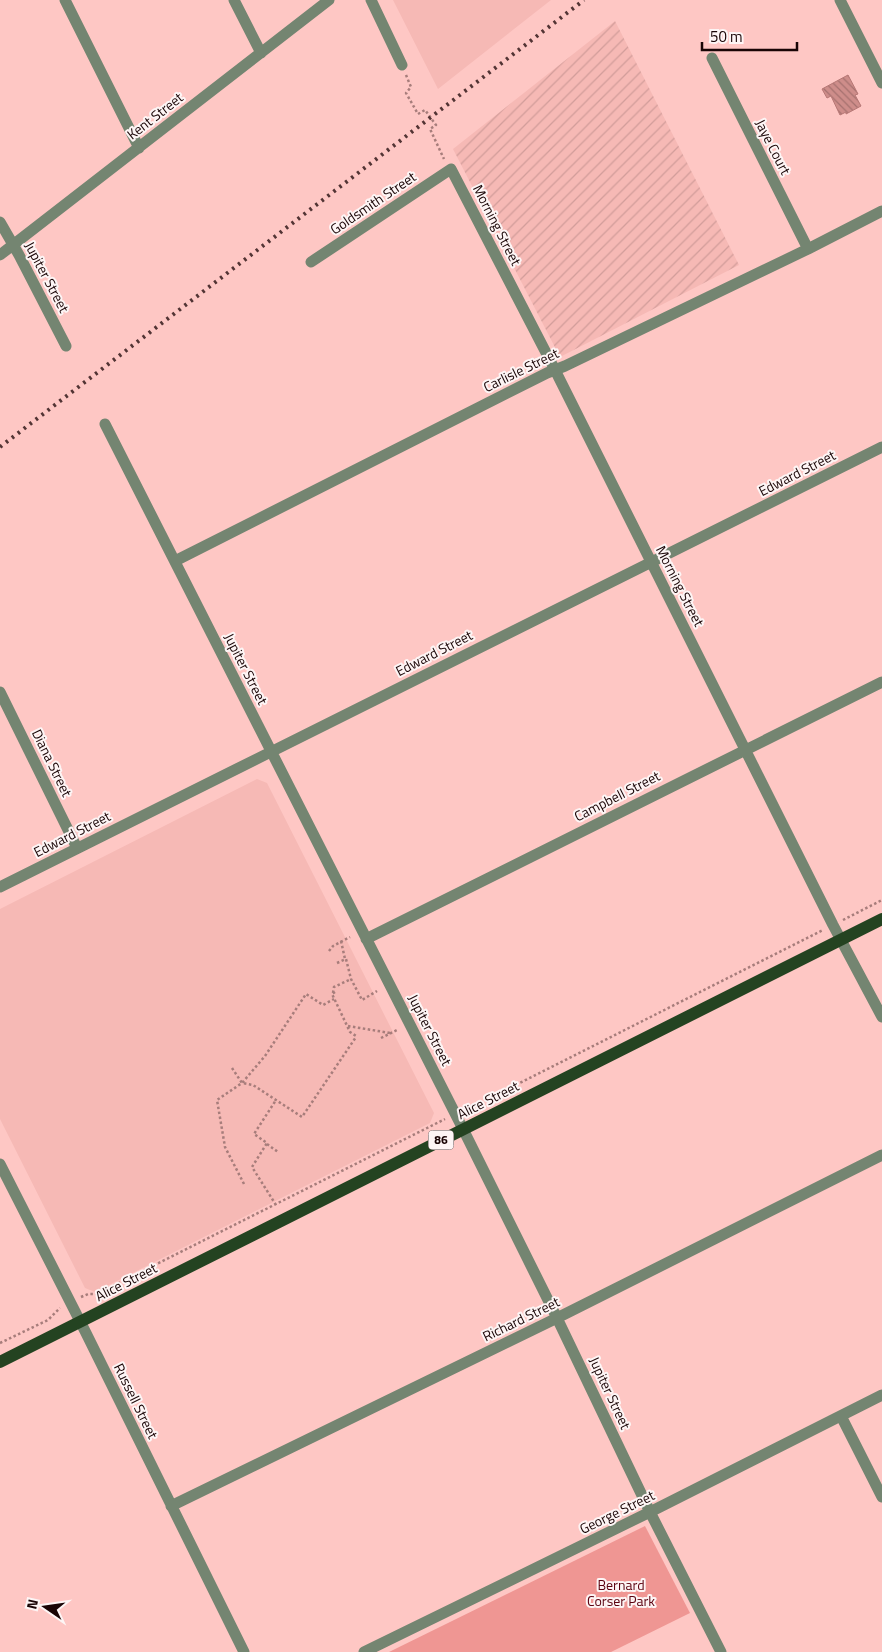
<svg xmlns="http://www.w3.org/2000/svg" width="882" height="1652" viewBox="0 0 882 1652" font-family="'Titillium Web',sans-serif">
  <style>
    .built { fill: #f6b9b5 }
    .industrial { fill: url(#industrial-furrows) }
    .green { fill: #ef9693 }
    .building { fill: url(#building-back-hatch); stroke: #b67775 }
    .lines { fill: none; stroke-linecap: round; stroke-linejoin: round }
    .path { stroke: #a77d7b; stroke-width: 2.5; stroke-dasharray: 2.5 2.5; stroke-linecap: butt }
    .minor { stroke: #748571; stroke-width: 11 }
    .primary { stroke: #244321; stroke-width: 12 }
    .rail { stroke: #523434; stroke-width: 4; stroke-dasharray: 2.5 5; stroke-linecap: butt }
    .labels { text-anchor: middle; stroke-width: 4; stroke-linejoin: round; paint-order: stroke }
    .shield { fill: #fdf5f5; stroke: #5d4c4d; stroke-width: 1 }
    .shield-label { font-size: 12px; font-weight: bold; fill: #190405 }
    .street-label { font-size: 14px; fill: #190405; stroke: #fdf5f5 }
    .park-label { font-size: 14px; fill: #5b020f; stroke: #fdf5f5 }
  </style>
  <defs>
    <pattern id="industrial-furrows" width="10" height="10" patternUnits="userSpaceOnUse" patternTransform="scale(1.25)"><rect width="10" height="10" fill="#f6b9b5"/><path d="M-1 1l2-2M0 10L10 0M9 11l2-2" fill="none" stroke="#d29d9a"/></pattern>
    <pattern id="building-back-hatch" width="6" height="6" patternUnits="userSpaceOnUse" patternTransform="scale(1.25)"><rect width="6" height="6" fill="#ce8d8a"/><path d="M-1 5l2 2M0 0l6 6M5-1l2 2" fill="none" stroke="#a6716f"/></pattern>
  </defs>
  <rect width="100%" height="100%" fill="#fec7c4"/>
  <path class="built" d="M393,0H551L438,89Z
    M257,779L267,783L434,1113L430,1123L95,1292L85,1288L0,1119V909Z"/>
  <path class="industrial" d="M615,21L739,265L560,357L453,149Z"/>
  <path class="green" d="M645,1526L690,1613L611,1652H389Z"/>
  <path class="building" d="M848,75L858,94L855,95L861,106L846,114V112L840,115L831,96L827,98L822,89Z"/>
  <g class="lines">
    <path class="path" d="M406,75L411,87L406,93L418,114L425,110L436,125L430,129L444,159
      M843,920L882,900
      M341,941L345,959
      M329,951L333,946L350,937
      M337,963L346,959L351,979L362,1000L377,991
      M335,992L332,994L350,1032L356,1036
      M333,993L334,987L351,979
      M348,1026L390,1033
      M381,1038L397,1030
      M232,1068L242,1083L253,1085L302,1117L356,1037
      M466,1108L482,1102L823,930
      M267,1144L278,1152
      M244,1184L225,1147L217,1100L242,1083L265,1056L306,994L323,1005L334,999
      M276,1205L252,1167L267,1143L254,1134L276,1100
      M81,1297L88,1294H97L445,1119
      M0,1343L48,1320L60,1308"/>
    <path class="minor" d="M65,0L139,148
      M234,0L261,53
      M371,0L402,65
      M840,0L882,83
      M712,58L808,249
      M0,222L19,255L66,346
      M0,255L329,0
      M311,262L451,169L555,370L833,925L882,1017
      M105,424L463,1129L557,1318L650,1512L721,1652
      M175,561L547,373L565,366L808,249L882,211
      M0,692L77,848
      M0,887L882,447
      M366,939L882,682
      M0,1164L85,1331L244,1652
      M841,1416L882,1497
      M171,1506L557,1318L882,1155
      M364,1652L650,1512L882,1395"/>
    <path class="primary" d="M0,1362L882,919"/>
    <path class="rail" d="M0,447L584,0"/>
  </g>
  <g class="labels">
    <rect class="shield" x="428.5" y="1130.5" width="25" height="19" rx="4"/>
    <g class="shield-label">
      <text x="441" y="1144">86</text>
    </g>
    <g class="street-label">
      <text transform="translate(155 116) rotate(-38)" y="5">Kent Street</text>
      <text transform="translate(773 147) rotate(63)" y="5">Jaye Court</text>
      <text transform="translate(373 203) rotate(-34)" y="5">Goldsmith Street</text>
      <text transform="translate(497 225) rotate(63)" y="5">Morning Street</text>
      <text transform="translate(47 277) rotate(62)" y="5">Jupiter Street</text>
      <text transform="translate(521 370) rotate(-26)" y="5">Carlisle Street</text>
      <text transform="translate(797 473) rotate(-27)" y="5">Edward Street</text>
      <text transform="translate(680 586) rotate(63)" y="5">Morning Street</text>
      <text transform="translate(434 653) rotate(-27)" y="5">Edward Street</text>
      <text transform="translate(246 669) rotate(63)" y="5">Jupiter Street</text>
      <text transform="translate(52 763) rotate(64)" y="5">Diana Street</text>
      <text transform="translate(617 796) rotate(-27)" y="5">Campbell Street</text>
      <text transform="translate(72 834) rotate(-27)" y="5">Edward Street</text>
      <text transform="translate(430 1030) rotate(63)" y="5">Jupiter Street</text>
      <text transform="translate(488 1100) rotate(-27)" y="5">Alice Street</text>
      <text transform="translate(126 1282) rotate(-27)" y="5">Alice Street</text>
      <text transform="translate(521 1319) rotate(-26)" y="5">Richard Street</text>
      <text transform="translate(610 1393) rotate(65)" y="5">Jupiter Street</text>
      <text transform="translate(136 1401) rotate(64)" y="5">Russell Street</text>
      <text transform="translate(617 1512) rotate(-26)" y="5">George Street</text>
    </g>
    <g class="park-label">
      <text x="621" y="1590">Bernard<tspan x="621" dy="16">Corser Park</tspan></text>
    </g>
  </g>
  <g transform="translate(45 1607) rotate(283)" stroke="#fdf5f5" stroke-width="4" paint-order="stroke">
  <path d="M0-4L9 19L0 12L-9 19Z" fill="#190405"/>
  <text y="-8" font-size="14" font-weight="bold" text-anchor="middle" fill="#190405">N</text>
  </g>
  <path d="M702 42v8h95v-8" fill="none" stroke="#190405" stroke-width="2.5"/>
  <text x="710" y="42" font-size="15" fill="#190405" stroke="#fdf5f5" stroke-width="4" paint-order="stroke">50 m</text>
</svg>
